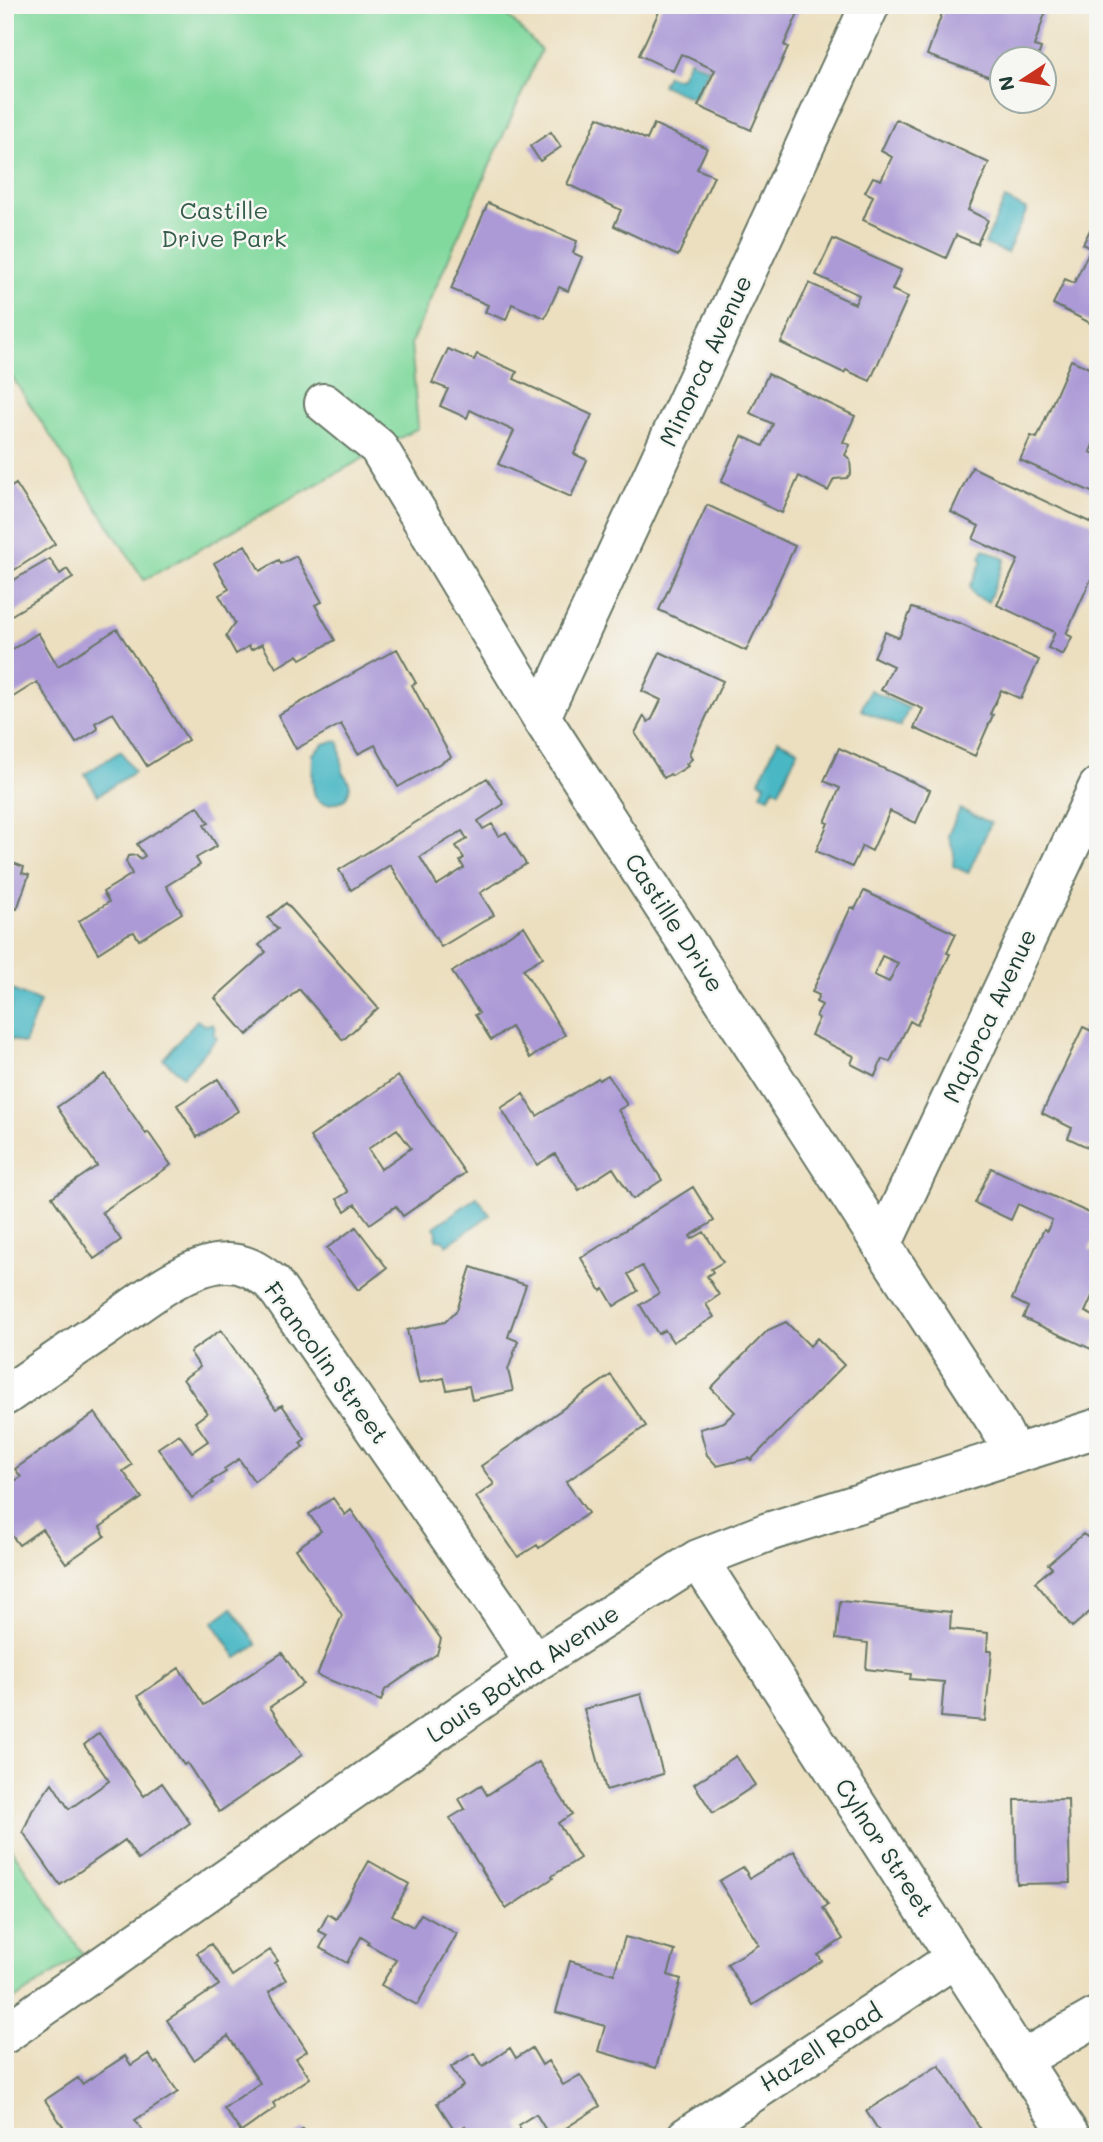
<svg xmlns="http://www.w3.org/2000/svg" width="1103" height="2142" viewBox="0 0 1103 2142" font-family="Mali,sans-serif">
  <style>
    .green { fill: #82d99e; stroke: #508b69; stroke-width: 2 }
    .water { fill: #4ab7c4; stroke: #347a7c; stroke-width: 2 }
    .building { fill: #ab9ad6; fill-rule: evenodd }
    .lines { fill: none; stroke-linecap: round; stroke-linejoin: round }
    .minor-casing { stroke: #677665; stroke-width: 42 }
    .minor { stroke: #fff; stroke-width: 38 }
    .labels { text-anchor: middle; stroke-width: 5; stroke-linejoin: round; paint-order: stroke }
    .park-label { font-size: 24px; fill: #335c49; stroke: #f6f6f2 }
    .street-label { font-size: 24px; fill: #1f3d34; stroke: #f6f6f2 }
  </style>
  <rect width="100%" height="100%" fill="#f6f6f2"/>
  <filter id="ink" filterUnits="userSpaceOnUse"><feTurbulence type="fractalNoise" baseFrequency=".0143" numOctaves="2"/><feDisplacementMap in="SourceGraphic" scale="14" xChannelSelector="R" yChannelSelector="G"/><feConvolveMatrix kernelMatrix="1 2 1 2 8 2 1 2 1" color-interpolation-filters="sRGB"/></filter>
  <filter id="wash" filterUnits="userSpaceOnUse"><feTurbulence type="fractalNoise" baseFrequency=".00686" numOctaves="4" result="noise"/><feDisplacementMap in="SourceGraphic" scale="28" xChannelSelector="R" yChannelSelector="G"/><feGaussianBlur stdDeviation="1.57" result="paint"/><feColorMatrix in="noise" values="0 0 0 0 0 0 0 0 0 0 0 0 0 0 0 0 0 1.4 0 .05"/><feComposite in="paint" operator="in"/></filter>
  <g filter="url(#wash)">
    <rect width="100%" height="100%" fill="#ecdfbf"/>
    <path class="green" d="M5,5H497L541,50L411,343L418,428L144,580L5,366Z
      M5,1839L83,1954L5,2006Z"/>
    <path class="water" d="M689,60L709,69L695,96L689,97L662,85L667,75L675,78L681,77Z
      M1005,199L1027,210L1007,253L985,244Z
      M984,549L1005,559L988,602L974,596L970,587L982,561L980,557Z
      M870,690L909,708L900,727L861,710Z
      M778,740L798,750L779,791L773,788L769,797L761,794L765,784L759,781Z
      M334,741L339,742C341,751 341,757 342,766C343,781 357,780 345,799C305,818 313,777 313,754L324,744Z
      M121,751L134,772L98,795L85,774Z
      M960,809L991,823L968,873L953,866L954,853L948,835Z
      M12,990L40,1002L24,1044L11,1039L8,1044L5,1043V1022L12,1003L8,1001Z
      M197,1020L204,1025L213,1024L215,1030L213,1033L217,1038L183,1076L163,1059Z
      M477,1197L490,1215L447,1245L443,1240L436,1239L437,1232L434,1227Z
      M232,1608L257,1645L237,1658L213,1622Z"/>
    <g id="blocks">
      <path class="building" d="M662,5H787L799,11L784,45L788,47L751,130L698,106L715,70L681,54L673,71L639,55Z
        M945,5H1048L1034,46L1041,48L1037,60H1002V81L927,55Z
        M598,117L647,140L654,124L707,148L697,169L714,176L678,256L614,226L621,210L567,184Z
        M896,119L989,163L968,210L988,220L977,244L956,235L946,258L863,220L873,196L865,192L873,177L881,180L892,157L881,151Z
        M551,132L561,147L540,161L530,146Z
        M488,203L577,241L573,253L582,257L568,291L559,287L545,318L512,304L506,320L485,312L488,305L451,289Z
        M1098,214V327L1053,304L1065,279L1074,283L1091,248L1083,244Z
        M833,239L901,270L892,290L908,297L870,381L846,370L844,373L781,343L809,283L855,304L859,295L816,275Z
        M448,349L474,360L477,354L517,372L514,379L592,415L574,454L587,460L571,497L498,464L514,431L470,410L467,418L440,406L448,389L432,383Z
        M1071,360L1098,372V434L1090,452L1098,455V495L1020,460L1031,436L1037,438Z
        M768,374L855,416L843,442L850,445L845,455L850,459L851,473L847,478L834,479L828,491L799,476L782,513L762,504L764,502L721,482L742,436L763,446L773,424L750,413Z
        M972,467L1098,526V582L1091,579L1066,634L1072,637L1063,655L1048,648L1055,632L997,605L1018,560L973,539L979,526L951,512Z
        M16,484L55,544L5,576V491Z
        M707,505L795,546L746,651L659,610Z
        M245,545L260,571L279,560L281,564L296,556L322,602L315,605L335,640L301,659L298,655L276,668L262,644L251,650L249,646L236,654L226,636L235,623L219,595L229,589L214,563Z
        M50,559L60,574L67,569L73,578L5,619V585Z
        M912,608L962,624L1039,660L1021,699L1001,690L990,714L993,715L975,756L914,728L923,709L881,690L893,666L874,657L885,632L899,638Z
        M117,629L188,740L147,766L113,713L95,723L98,729L76,743L37,682L5,702V654L38,633L58,666Z
        M397,649L416,683L412,685L451,757L398,787L375,745L358,754L341,724L296,749L278,715Z
        M660,652L723,681L689,754L692,759L686,764L688,766L672,776L670,774L664,778L635,733L644,716L648,722L652,719L661,700L642,691Z
        M839,748L930,790L916,823L890,811L872,851L862,846L852,867L816,851L828,823L825,822L840,788L824,781Z
        M487,778L504,804L478,821L483,829L492,824L499,836L506,832L526,864L480,893L494,915L441,947L390,865L351,890L339,870ZM462,831L467,839L456,846L464,858L460,861L464,868L437,885L420,857Z
        M198,806L209,823L204,825L217,846L196,858L200,865L166,886L182,913L139,940L134,932L128,934L98,953L79,921L109,902L103,892L132,874L126,861L128,856L137,855L140,859L145,856L137,844Z
        M5,860L24,867L22,873L29,875L17,909L5,905Z
        M864,891L956,934L947,953L950,954L917,1025L910,1021L890,1062L882,1059L875,1076L851,1064L854,1056L811,1035L819,1018L816,1016L822,1005L816,1002L819,995L812,992L851,907L855,909ZM882,956L898,963L889,982L874,975Z
        M286,903L378,1008L343,1040L299,989L247,1035L215,998L266,952L259,945L278,929L268,918Z
        M524,926L543,957L523,969L565,1035L530,1058L511,1027L491,1040L475,1015L479,1013L452,972Z
        M1083,1027L1098,1034V1152L1068,1138L1072,1128L1042,1113Z
        M105,1074L146,1134L148,1132L171,1165L102,1212L121,1240L94,1259L52,1197L97,1166L57,1107Z
        M608,1075L627,1105L618,1110L662,1180L633,1199L613,1168L579,1190L555,1154L537,1165L501,1108L523,1094L537,1116L598,1078L599,1080Z
        M398,1076L465,1173L403,1216L396,1206L370,1224L355,1204L345,1211L337,1199L348,1192L310,1137ZM397,1129L411,1148L381,1169L368,1149Z
        M218,1079L238,1111L197,1137L177,1105Z
        M991,1168L1098,1217V1230L1089,1250L1098,1254V1283L1085,1312L1098,1318V1335L1091,1349L1023,1318L1028,1307L1012,1299L1044,1229L1047,1231L1052,1220L1018,1204L1011,1220L975,1203Z
        M693,1187L714,1221L690,1236L692,1239L704,1232L723,1262L711,1269L713,1272L707,1276L719,1295L706,1304L714,1317L673,1342L665,1330L658,1334L640,1305L659,1293L642,1266L628,1274L638,1291L614,1306L604,1289L601,1291L581,1258Z
        M356,1227L387,1268L358,1290L327,1248Z
        M471,1267L526,1285L508,1337L518,1341L508,1370L513,1391L472,1400L469,1386L447,1390L444,1378L419,1383L407,1330L445,1322L457,1310Z
        M786,1322L810,1346L817,1338L844,1365L751,1460L749,1458L717,1466L707,1455L700,1429L724,1422L735,1412L711,1388L768,1330Z
        M221,1330L276,1409L282,1405L305,1439L300,1443L303,1447L254,1481L239,1459L224,1469L226,1472L211,1481L213,1483L192,1498L158,1448L179,1434L192,1452L208,1441L195,1422L207,1413L183,1379L200,1367L190,1352Z
        M611,1375L646,1426L566,1482L588,1513L539,1548L537,1545L518,1557L476,1497L494,1484L481,1466Z
        M95,1413L132,1465L123,1471L142,1498L100,1527L105,1536L66,1563L42,1529L19,1545L5,1526V1487L21,1477L15,1469Z
        M333,1498L345,1515L351,1510L441,1639L437,1654L385,1690L381,1701L317,1675L342,1615L296,1549L321,1531L309,1514Z
        M1098,1528V1605L1072,1627L1035,1582L1052,1568L1048,1564L1083,1534L1087,1537Z
        M840,1601L951,1612L950,1629L988,1633L987,1651H992L985,1721L941,1717L944,1682L910,1679L911,1674L866,1669L868,1643L836,1639Z
        M282,1653L303,1684L270,1707L302,1755L219,1812L187,1763L184,1765L138,1696L179,1668L204,1705Z
        M641,1694L663,1774L606,1790L584,1709Z
        M99,1733L144,1796L162,1783L190,1823L138,1860L125,1840L60,1885L23,1832L32,1811L52,1783L69,1809L109,1781L84,1745Z
        M736,1756L755,1785L713,1813L694,1784Z
        M539,1762L572,1814L558,1823L580,1858L552,1876L553,1878L506,1909L450,1818L465,1809L459,1799L481,1785L487,1795Z
        M1068,1799L1070,1883L1017,1884L1015,1800Z
        M794,1851L828,1905L823,1908L843,1939L818,1955L822,1961L753,2005L727,1964L759,1945L719,1881L743,1867L750,1878Z
        M369,1861L409,1884L392,1915L413,1927L421,1914L457,1934L417,2005L381,1985L396,1960L368,1944L369,1942L361,1937L347,1963L320,1948L327,1935L319,1931L328,1914L336,1919Z
        M625,1937L675,1951L668,1975L681,1979L656,2068L598,2051L605,2026L556,2012L570,1961L614,1974Z
        M211,1944L232,1976L270,1950L278,1961L275,1963L286,1980L269,1992L307,2051L296,2058L310,2078L273,2103L276,2108L241,2132L224,2108L260,2083L228,2036L194,2060L167,2020L219,1985L197,1953Z
        M510,2048L516,2058L532,2048L542,2065L548,2061L563,2085L580,2075L600,2106L552,2137H550L536,2114L518,2125L525,2137H472L465,2126L456,2132L437,2103L463,2086L451,2067L474,2053L483,2066Z
        M148,2054L155,2064L157,2062L178,2092L135,2120L147,2137H70L45,2100L78,2078L82,2084L125,2056L131,2065Z
        M939,2065L986,2137H883L866,2111Z
        M303,2129L310,2137H294Z"/>
    </g>
  </g>
  <g filter="url(#ink)">
    <use href="#blocks" fill-opacity="0" stroke="#677665" stroke-width="2"/>
    <g class="lines">
      <defs>
        <path id="minor" d="M324,403L378,447L541,717L1002,1431L1013,1453
          M541,717L870,5
          M882,1245L1098,787
          M5,1396C38,1373 70,1351 103,1329C136,1306 185,1264 225,1263C245,1262 258,1272 273,1283L502,1613L534,1663
          M698,1559L1071,2137
          M5,2034L534,1663L698,1559L768,1532L1098,1428
          M1021,2060L1098,2016
          M686,2137L955,1958"/>
      </defs>
      <use href="#minor" class="minor-casing"/>
      <use href="#minor" class="minor"/>
    </g>
  </g>
  <g class="labels">
    <g class="park-label">
      <text x="224" y="219">Castille<tspan x="224" dy="28">Drive Park</tspan></text>
    </g>
    <g class="street-label">
      <text transform="translate(706 361) rotate(-65)" y="8">Minorca Avenue</text>
      <text transform="translate(674 923) rotate(57)" y="8">Castille Drive</text>
      <text transform="translate(990 1016) rotate(-65)" y="8">Majorca Avenue</text>
      <text transform="translate(326 1363) rotate(54)" y="8">Francolin Street</text>
      <text transform="translate(523 1674) rotate(-34)" y="8">Louis Botha Avenue</text>
      <text transform="translate(884 1848) rotate(57)" y="8">Cylnor Street</text>
      <text transform="translate(821 2048) rotate(-33)" y="8">Hazell Road</text>
    </g>
  </g>
  <rect width="1103" height="2142" fill="none" stroke="#f6f6f2" stroke-width="28"/>
  <g transform="translate(1023 80) rotate(258)"><circle r="33" fill="#f6f6f2" stroke="#a0aca6" stroke-width="2"/>
  <path d="M0-5L12 26L0 18L-12 26Z" fill="#c8321e"/>
  <text y="-10" font-size="19" font-weight="bold" text-anchor="middle" fill="#1f3d34">N</text>
  </g>
</svg>
